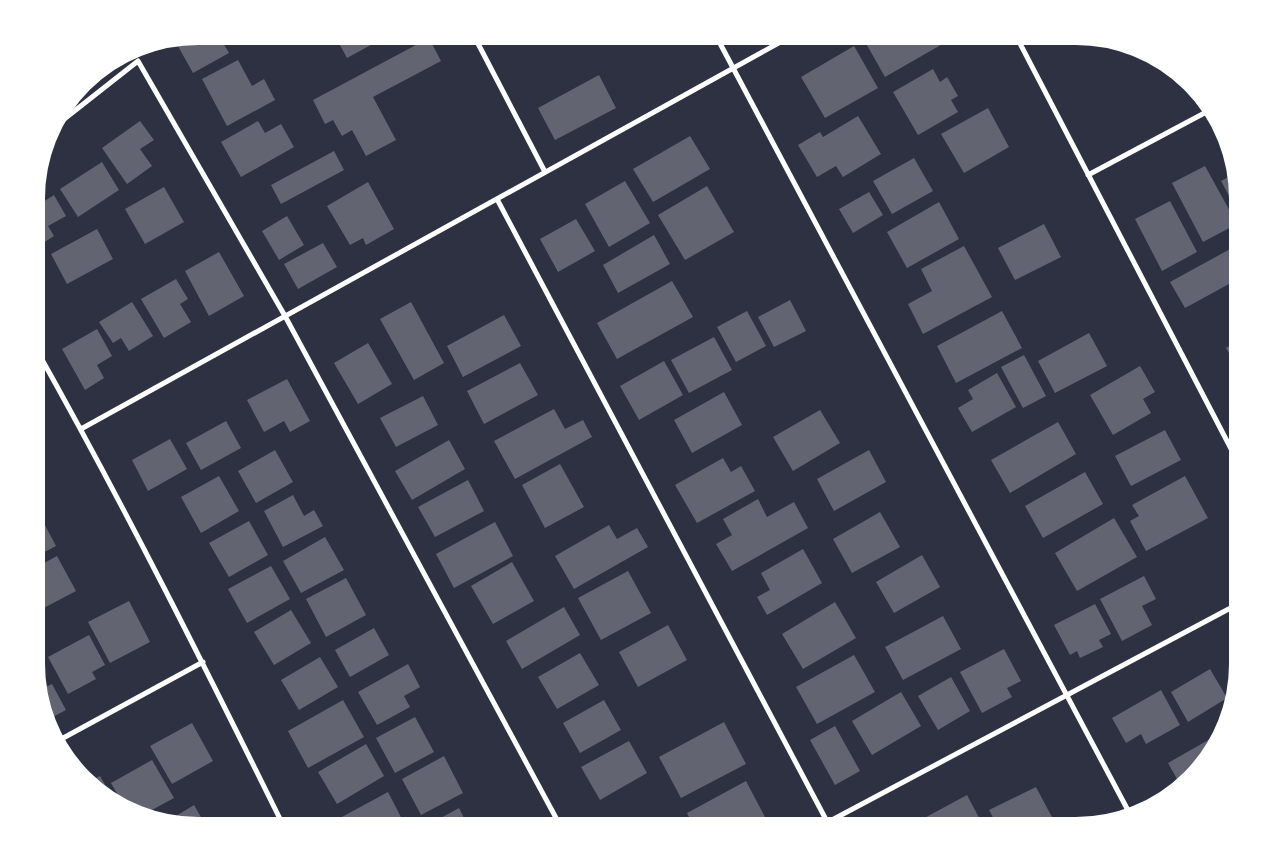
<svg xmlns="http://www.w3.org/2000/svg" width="1274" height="863" viewBox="0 0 1274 863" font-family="'Source Serif 4',serif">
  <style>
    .building { fill: #626471 }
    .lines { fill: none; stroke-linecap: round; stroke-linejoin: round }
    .minor { stroke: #fff; stroke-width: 5 }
    .rim { fill: none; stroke: #fff; stroke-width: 6 }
  </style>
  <rect width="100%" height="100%" fill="#2d3142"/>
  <path class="building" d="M198,34H218L229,53L193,73L174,39Z
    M334,34H391L347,58Z
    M874,34H941L946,42L885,77L864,40Z
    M429,38L441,61L373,97L396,140L366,156L352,130L342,136L333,120L325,124L313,100Z
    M854,46L878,88L825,118L801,77Z
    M238,60L252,86L264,79L275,100L227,126L202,79Z
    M933,69L940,82L947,77L958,96L951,100L958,112L918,135L893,92Z
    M599,75L616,108L555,140L538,108Z
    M988,108L1009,147L964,173L941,134Z
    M858,116L881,154L843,177L836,166L817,177L798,145L820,132L823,137Z
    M140,121L154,140L140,149L152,166L127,184L102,148Z
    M258,121L265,133L281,124L294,147L241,177L221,142Z
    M690,136L710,169L653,202L633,169Z
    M334,151L344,170L281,204L271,185Z
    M914,158L933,191L892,214L873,181Z
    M102,162L119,190L78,217L60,189Z
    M1205,166L1237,224L1203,242L1172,183Z
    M1236,173L1240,188V216L1221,181Z
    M625,181L650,223L609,247L585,204Z
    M368,182L394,229L366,245L363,238L350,245L327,206Z
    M707,186L734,232L685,260L658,215Z
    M164,187L184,222L145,244L125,209Z
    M869,192L883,215L853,233L839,209Z
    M54,195L66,216L48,226L54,236L35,248V207Z
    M1170,201L1197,252L1162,271L1135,219Z
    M939,202L959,239L907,268L887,232Z
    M287,216L304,245L279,260L262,231Z
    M576,219L595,251L558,272L540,239Z
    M1044,224L1061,257L1015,280L998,248Z
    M97,229L113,259L67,284L51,254Z
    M654,235L670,264L618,293L603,265Z
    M323,243L337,267L298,289L284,264Z
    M964,246L992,297L923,334L908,304L932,291L921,269Z
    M1232,248L1240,262V278L1185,308L1170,282Z
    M219,252L244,296L209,316L185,271Z
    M176,279L188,299L180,304L191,322L164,338L141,299Z
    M672,281L693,317L617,359L597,323Z
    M790,300L806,331L774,347L758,317Z
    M132,302L153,336L129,351L121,338L113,343L99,322Z
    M411,302L444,363L414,380L380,319Z
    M747,311L766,346L736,362L717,327Z
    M1002,311L1022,348L956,383L937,346Z
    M504,315L521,346L463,377L447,346Z
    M97,329L112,356L97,365L104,378L85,390L62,349Z
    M1089,333L1107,366L1055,393L1038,361Z
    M714,337L732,370L689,393L671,360Z
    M1240,339V371L1226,348Z
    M368,343L392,384L358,404L334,363Z
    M1024,355L1046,396L1023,408L1001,367Z
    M664,361L683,395L639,420L620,386Z
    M520,363L538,395L484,424L467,391Z
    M1140,366L1155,392L1143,399L1151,413L1113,435L1090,395Z
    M997,373L1016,407L972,432L958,408L973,399L968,390Z
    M287,379L310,421L290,432L284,421L264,432L247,400Z
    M724,392L742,425L692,453L674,420Z
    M423,396L438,425L396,447L380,418Z
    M554,409L565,429L583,420L592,437L515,479L494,441Z
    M820,410L840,443L793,471L773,437Z
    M226,421L241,448L201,470L186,443Z
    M1058,422L1076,454L1010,493L991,460Z
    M1165,430L1181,460L1131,486L1115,456Z
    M170,439L187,469L148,491L132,460Z
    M449,440L465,469L412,500L395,471Z
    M275,450L293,482L256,503L238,471Z
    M869,450L886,482L834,511L817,479Z
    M723,458L731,472L741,466L755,491L697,523L675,485Z
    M560,464L584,507L545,528L522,485Z
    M1085,472L1103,504L1043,538L1025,506Z
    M219,476L239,511L201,533L181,497Z
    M1185,476L1208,518L1146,551L1130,521L1139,516L1132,505Z
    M468,480L484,511L435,537L418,507Z
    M293,495L304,516L314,510L323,526L283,547L264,511Z
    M758,499L767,517L794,502L808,528L732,571L716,544L732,535L723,519Z
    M37,510L56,546L35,557V511Z
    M880,512L900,547L852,573L833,539Z
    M1114,518L1137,557L1077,591L1055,553Z
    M249,521L268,555L229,577L209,543Z
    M495,522L513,556L454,588L436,554Z
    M609,525L617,539L637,528L648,547L574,589L555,556Z
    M325,537L344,570L301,593L283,561Z
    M803,549L822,583L767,615L757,597L770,590L761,573Z
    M922,555L940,587L894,613L876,582Z
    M57,556L76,591L40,610L35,601V568Z
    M512,562L534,601L493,624L471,586Z
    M271,566L290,599L247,623L228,589Z
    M628,571L651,613L601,640L578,598Z
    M1144,576L1156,599L1142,606L1152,625L1122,641L1100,599Z
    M346,578L366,615L326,637L306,599Z
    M129,601L150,642L110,663L88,622Z
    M835,602L856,638L803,669L782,634Z
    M1095,604L1111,634L1099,640L1103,647L1080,658L1077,651L1070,655L1054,625Z
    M564,607L580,635L522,669L506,641Z
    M291,610L311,643L274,665L254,632Z
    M943,616L961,649L903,680L885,647Z
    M668,625L687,660L638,687L619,652Z
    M374,628L389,655L350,677L335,650Z
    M35,630L44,646L35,651Z
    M89,635L105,665L92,672L96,679L68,694L48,657Z
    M1004,649L1021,681L1007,688L1012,697L982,713L960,672Z
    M580,653L599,685L557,709L538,677Z
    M854,655L875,692L817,724L796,687Z
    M320,657L338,687L299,710L281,680Z
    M408,664L420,687L404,696L410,707L377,725L358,692Z
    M1210,669L1227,698L1188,722L1171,692Z
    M951,677L970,711L938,730L918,696Z
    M52,684L66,710L47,720L37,691Z
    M1161,690L1180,725L1146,744L1141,734L1126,743L1112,718Z
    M901,692L921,726L872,755L852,721Z
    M343,700L364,737L308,768L288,731Z
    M604,700L621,730L580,753L563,723Z
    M415,717L434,752L395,773L376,738Z
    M724,722L746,764L681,798L659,757Z
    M192,723L213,761L172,784L150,746Z
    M835,726L860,771L835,785L810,740Z
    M1224,731L1206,765L1181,786L1168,763Z
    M629,741L647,773L600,800L581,767Z
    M366,744L384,776L337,804L318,772Z
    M444,756L463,793L421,815L402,779Z
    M152,760L174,798L139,817L127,811L111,783Z
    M100,776L117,806L98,795L87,783Z
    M746,781L768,823L757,829H695L687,813Z
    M1036,787L1053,819L1033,829H999L989,810Z
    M388,792L404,823L394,829H346L340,818Z
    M967,795L985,829H904Z
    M194,805L208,829H188L163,824Z
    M459,808L469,828L481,822L485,829H430L428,825Z"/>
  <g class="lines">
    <path class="minor" d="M473,34L545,172
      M715,34L1131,816
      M1015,34L1240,466
      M49,131L138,61L285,316L562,829
      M1088,175L1212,109
      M497,199L831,829
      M35,347C124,505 205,667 285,829
      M81,429L795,34
      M54,743L203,662
      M815,829L1240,603"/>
  </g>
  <path d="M0 0H1274V863H0ZM198 42H1076A156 156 0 0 1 1232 198V664A156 156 0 0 1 1076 820H198A156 156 0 0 1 42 664V198A156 156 0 0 1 198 42Z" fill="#fff" fill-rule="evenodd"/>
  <path class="rim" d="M198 42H1076A156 156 0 0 1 1232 198V664A156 156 0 0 1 1076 820H198A156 156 0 0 1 42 664V198A156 156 0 0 1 198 42Z"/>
</svg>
